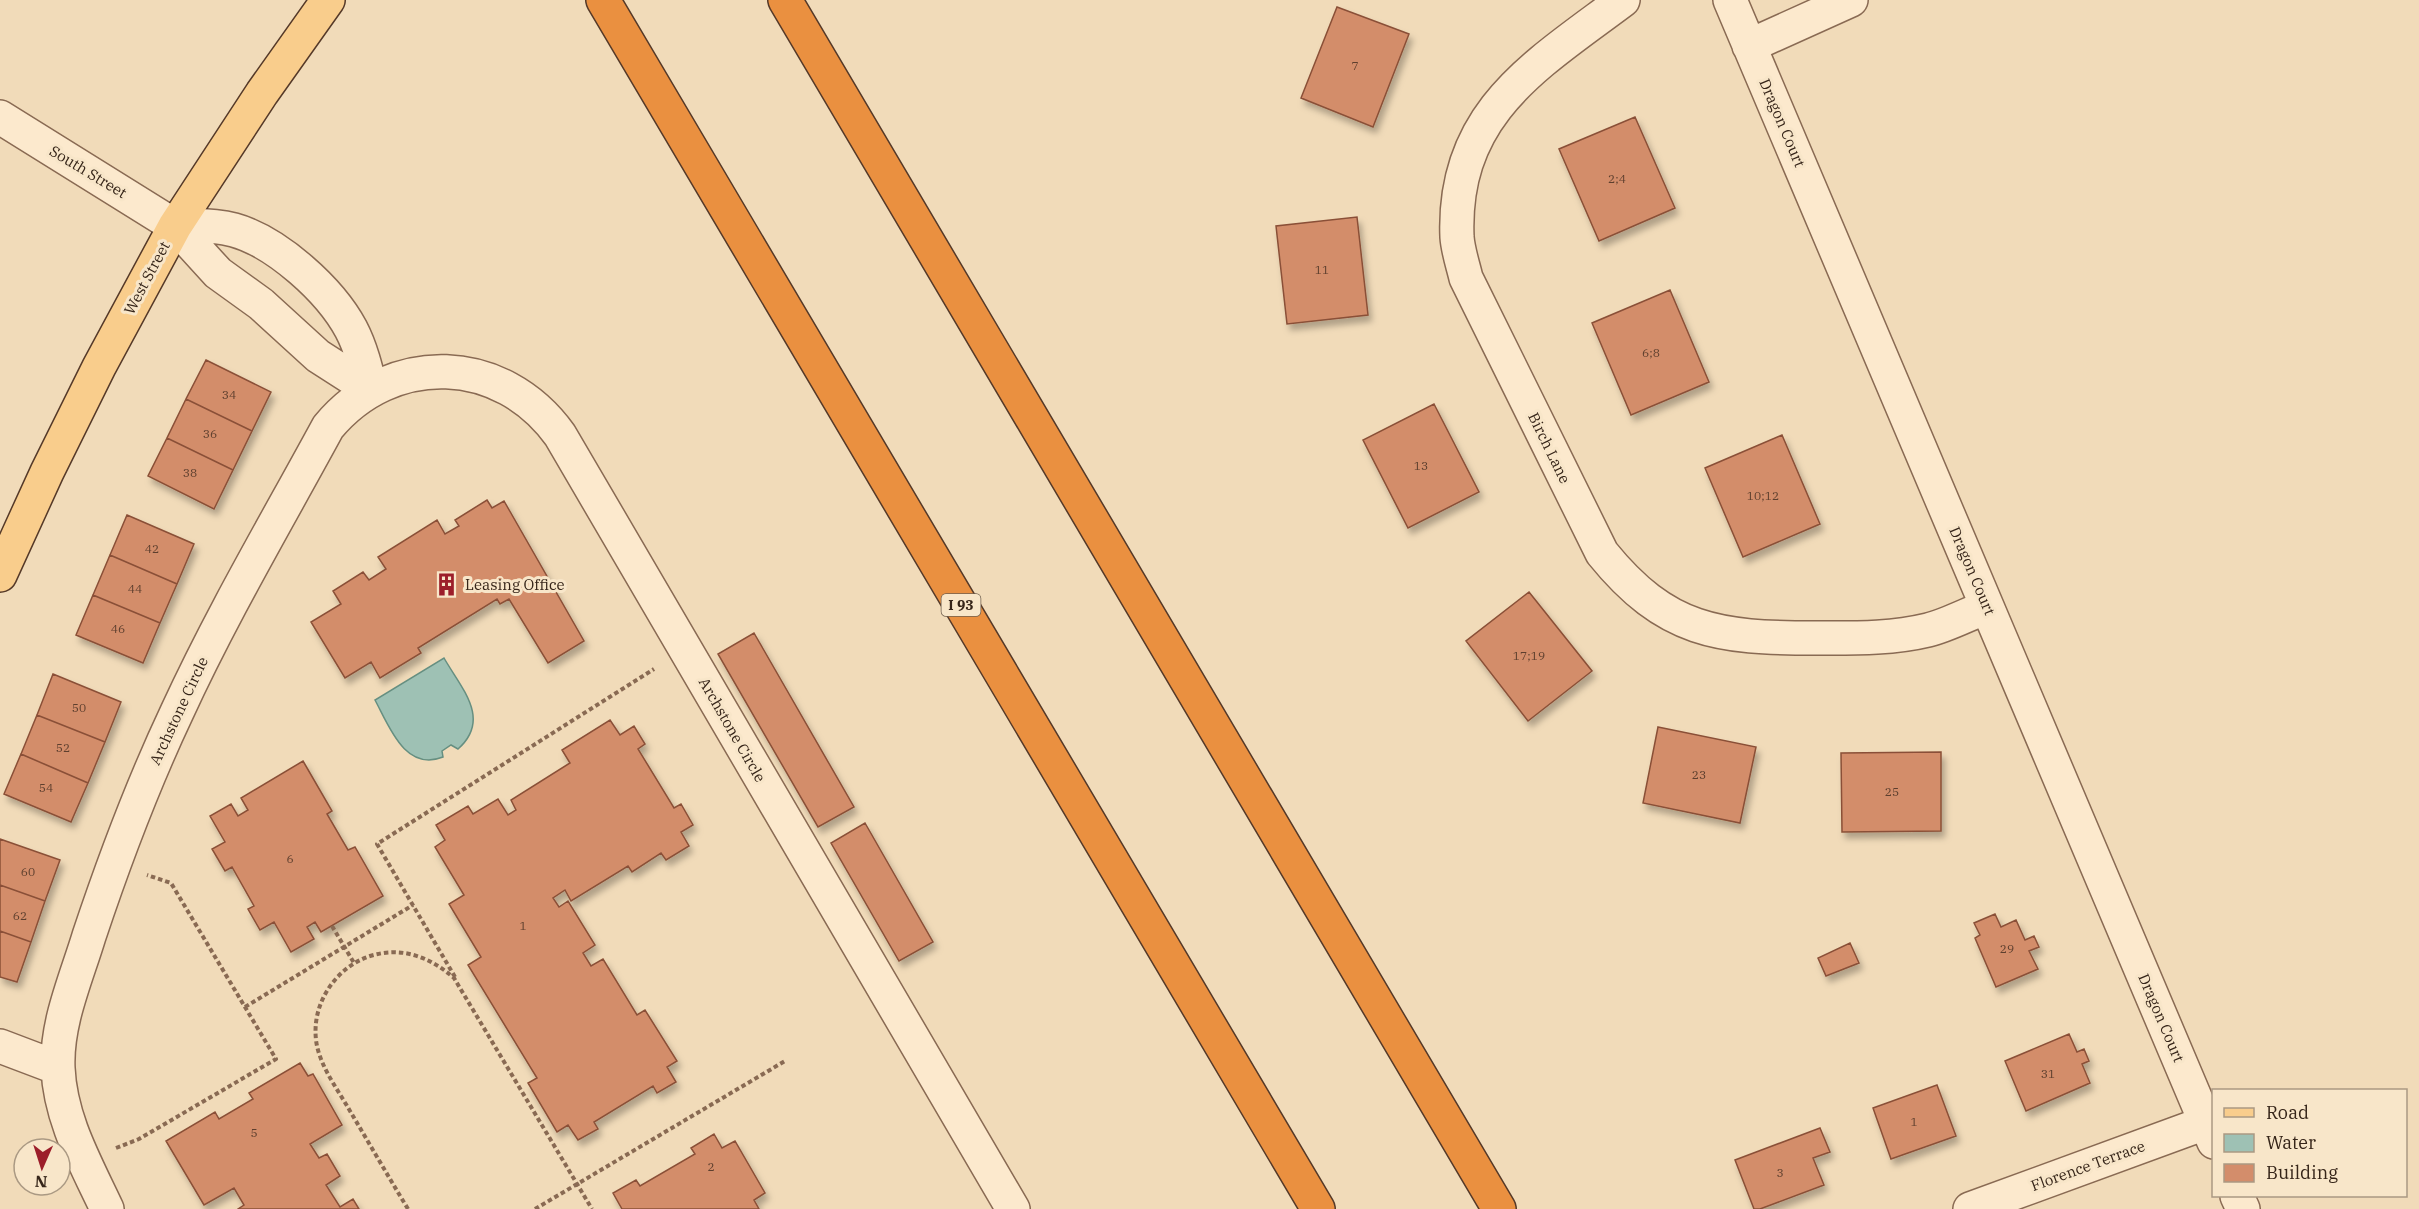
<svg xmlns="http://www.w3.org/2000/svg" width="2419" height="1209" viewBox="0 0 2419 1209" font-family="'IBM Plex Serif',serif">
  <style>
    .water { fill: #9ec1b4; stroke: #668f81; stroke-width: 1.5 }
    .building { fill: #d38d6b; stroke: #8a5037; stroke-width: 1.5; filter: url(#shadow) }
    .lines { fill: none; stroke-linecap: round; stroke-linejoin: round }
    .minor-casing { stroke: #896a53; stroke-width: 36 }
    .major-casing { stroke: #553928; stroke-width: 36 }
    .highway-casing { stroke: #553928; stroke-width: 36 }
    .path { stroke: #896a53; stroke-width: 4; stroke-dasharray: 4.5 3; stroke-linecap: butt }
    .minor { stroke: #fce9cd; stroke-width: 33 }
    .major { stroke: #f9cd8c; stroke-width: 33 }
    .highway { stroke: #ea9040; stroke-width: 33 }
    .labels { text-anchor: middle; stroke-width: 6; stroke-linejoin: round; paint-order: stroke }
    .number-label { font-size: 12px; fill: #5d3f2e }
    .shield { fill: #f8e6c9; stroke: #705f4e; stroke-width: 1.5 }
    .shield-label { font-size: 14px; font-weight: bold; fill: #362519 }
    .street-label { font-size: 15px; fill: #362519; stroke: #f8e6c9 }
    .poi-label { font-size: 15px; fill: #362519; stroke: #f8e6c9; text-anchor: start }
  </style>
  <defs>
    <filter id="shadow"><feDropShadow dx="3.5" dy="6" stdDeviation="3" flood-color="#0004"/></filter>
  </defs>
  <rect width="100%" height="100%" fill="#f1dbb9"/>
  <path class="water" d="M444,658C461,688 492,719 458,749L451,745L442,751L443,757C405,772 389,726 375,700Z"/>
  <path class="building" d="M1337,7L1409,34L1373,127L1301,98Z
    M1635,117L1675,208L1599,241L1559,149Z
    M1357,217L1368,315L1287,324L1276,226Z
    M1670,290L1709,382L1631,415L1592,323Z
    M206,360L271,392L252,431L186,399Z
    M186,399L252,431L233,470L167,438Z
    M1434,404L1479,492L1408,528L1363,440Z
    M1782,435L1820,524L1743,557L1705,468Z
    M167,438L233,470L214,509L148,476Z
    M487,500L492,508L504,501L584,641L548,663L509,599L500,604L497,599L418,648L421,653L380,678L371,662L345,678L311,622L341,604L333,591L363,572L369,580L386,569L378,557L437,520L445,534L459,526L455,520Z
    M127,515L194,544L177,584L110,555Z
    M110,555L177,584L160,623L93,595Z
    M1529,592L1592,671L1528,721L1466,641Z
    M93,595L160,623L143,663L76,635Z
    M754,633L854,807L818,827L718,654Z
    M53,674L121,702L105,742L37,715Z
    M37,715L105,742L88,783L21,754Z
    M610,720L620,735L634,726L645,744L638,749L674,808L681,804L693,825L681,832L689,846L666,860L661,853L632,872L628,866L571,901L565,890L553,898L559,907L568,901L595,945L583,953L591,966L603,959L637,1015L645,1010L677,1061L667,1067L676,1082L657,1093L653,1086L594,1122L598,1129L578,1140L568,1125L557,1132L528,1083L537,1078L468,965L481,957L449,904L464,895L435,847L445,840L436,825L468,806L473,814L498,799L508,815L516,810L511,800L570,763L562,750Z
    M1658,727L1756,747L1740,823L1643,803Z
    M1941,752V831L1842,832L1841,753Z
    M21,754L88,783L71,822L4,794Z
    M303,761L332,811L327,814L348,850L355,847L383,896L321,932L315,922L307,927L314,939L291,952L274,922L260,930L248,909L254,906L232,867L225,871L212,849L225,842L210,816L231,804L238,816L248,810L241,798Z
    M865,823L933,942L899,961L831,843Z
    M0,839L60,860L45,901L0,885Z
    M0,885L45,901L31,942L0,931Z
    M1995,914L2001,927L2016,920L2025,940L2034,936L2039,947L2029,951L2038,969L1996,987L1975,938L1980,935L1974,923Z
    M0,931L31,942L17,982L0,977Z
    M1850,943L1859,963L1826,976L1818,958Z
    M2069,1034L2077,1052L2084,1049L2089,1061L2082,1064L2090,1083L2026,1111L2005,1061Z
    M300,1063L308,1076L313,1074L342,1125L310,1144L319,1158L327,1154L340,1176L326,1185L340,1207L353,1199L359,1209H238L244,1205L234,1188L204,1205L166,1141L215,1112L219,1119L253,1099L249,1093Z
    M1937,1085L1956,1136L1891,1159L1873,1108Z
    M1820,1128L1830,1152L1813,1158L1824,1185L1760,1209H1754L1735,1160Z
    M714,1134L722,1148L735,1141L765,1193L754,1200L759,1209H622L613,1193L636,1180L640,1186L695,1154L691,1148Z"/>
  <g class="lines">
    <defs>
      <path id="minor" d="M1623,0C1535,66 1452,113 1457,237C1458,251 1463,265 1466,278L1602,553C1666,632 1718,638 1815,638C1853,638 1891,639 1928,630C1948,625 1968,614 1987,607
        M1730,0L2214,1142
        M1749,46L1851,0
        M0,117L175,226L218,273L261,304L318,356L371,390
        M175,226C195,225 215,225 234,230C277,242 330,290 351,329C361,348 366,369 371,390
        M0,1046L58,1068
        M2237,1196L2243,1209
        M107,1209C86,1164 60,1119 58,1068C56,1023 76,979 89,936C114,861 143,784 177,712C222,614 277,521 328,427C392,350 502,354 560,435L1013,1209
        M1970,1209L2205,1123"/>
      <path id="major" d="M0,575L47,472L99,367L175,226L262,93L328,0"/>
      <path id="highway" d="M603,0L1318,1209
        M785,0L1499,1209"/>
    </defs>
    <use href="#minor" class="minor-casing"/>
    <use href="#major" class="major-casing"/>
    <use href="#highway" class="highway-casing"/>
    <path class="path" d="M332,926L354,963
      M455,977L377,844L654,669
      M245,1007L413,905
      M116,1148L139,1139L276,1059L171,883L147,875
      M408,1209C388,1176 369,1143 350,1111C338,1090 322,1069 317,1046C309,1007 334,968 370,956C402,946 430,957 454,978L592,1209
      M535,1209L785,1061"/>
    <use href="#minor" class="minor"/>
    <use href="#major" class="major"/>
    <use href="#highway" class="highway"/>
  </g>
  <defs>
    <symbol id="building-bare" viewBox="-9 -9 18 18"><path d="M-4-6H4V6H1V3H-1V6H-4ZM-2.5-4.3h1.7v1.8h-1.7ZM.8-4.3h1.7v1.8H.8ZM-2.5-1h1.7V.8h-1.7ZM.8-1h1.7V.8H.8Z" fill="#9c1e2a" stroke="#f8e6c9" stroke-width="2.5" paint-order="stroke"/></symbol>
  </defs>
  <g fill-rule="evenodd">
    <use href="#building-bare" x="430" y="568" width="33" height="33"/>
  </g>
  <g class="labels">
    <g class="number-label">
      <text x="1355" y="70">7</text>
      <text x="1617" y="183">2;4</text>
      <text x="1322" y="274">11</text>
      <text x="1651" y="357">6;8</text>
      <text x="229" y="399">34</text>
      <text x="210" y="438">36</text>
      <text x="1421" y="470">13</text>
      <text x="190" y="477">38</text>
      <text x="1763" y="500">10;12</text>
      <text x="152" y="553">42</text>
      <text x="135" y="593">44</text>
      <text x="118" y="633">46</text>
      <text x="1529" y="660">17;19</text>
      <text x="79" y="712">50</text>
      <text x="63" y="752">52</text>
      <text x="1699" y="779">23</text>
      <text x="46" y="792">54</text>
      <text x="1892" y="796">25</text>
      <text x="290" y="863">6</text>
      <text x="28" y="876">60</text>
      <text x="20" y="920">62</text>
      <text x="523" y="930">1</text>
      <text x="2007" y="953">29</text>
      <text x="2048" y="1078">31</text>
      <text x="1914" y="1126">1</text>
      <text x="254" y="1137">5</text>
      <text x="711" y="1171">2</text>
      <text x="1780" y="1177">3</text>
    </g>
    <rect class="shield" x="941.5" y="594" width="39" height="22" rx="4.5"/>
    <g class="shield-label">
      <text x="961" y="610">I 93</text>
    </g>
    <g class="street-label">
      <text transform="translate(1782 123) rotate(67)" y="5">Dragon Court</text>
      <text transform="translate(88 172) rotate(31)" y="5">South Street</text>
      <text transform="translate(147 278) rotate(-62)" y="5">West Street</text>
      <text transform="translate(1549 448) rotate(64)" y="5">Birch Lane</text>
      <text transform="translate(1972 571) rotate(67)" y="5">Dragon Court</text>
      <text transform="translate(179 711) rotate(-65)" y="5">Archstone Circle</text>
      <text transform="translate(732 730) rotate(60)" y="5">Archstone Circle</text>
      <text transform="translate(2161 1018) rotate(67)" y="5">Dragon Court</text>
      <text transform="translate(2088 1166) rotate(-20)" y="5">Florence Terrace</text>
    </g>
    <g class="poi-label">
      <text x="465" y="590">Leasing Office</text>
    </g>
  </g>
  <rect x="2212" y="1089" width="195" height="108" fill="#f8e6c9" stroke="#aa9983" stroke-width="1.5"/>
  <rect x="2224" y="1108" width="30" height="9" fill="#f9cd8c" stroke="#aa9983" stroke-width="1.5"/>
  <text x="2266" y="1119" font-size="18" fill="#362519">Road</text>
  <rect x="2224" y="1134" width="30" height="18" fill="#9ec1b4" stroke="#aa9983" stroke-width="1.5"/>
  <text x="2266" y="1149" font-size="18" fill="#362519">Water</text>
  <rect x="2224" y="1164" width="30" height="18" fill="#d38d6b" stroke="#aa9983" stroke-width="1.5"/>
  <text x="2266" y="1179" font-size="18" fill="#362519">Building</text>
  <g transform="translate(42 1167) rotate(183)"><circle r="28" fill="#f8e6c9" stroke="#aa9983" stroke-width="1.5"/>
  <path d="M0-4.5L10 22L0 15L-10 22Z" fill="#9c1e2a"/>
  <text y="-9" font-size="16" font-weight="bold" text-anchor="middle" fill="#362519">N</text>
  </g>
</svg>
